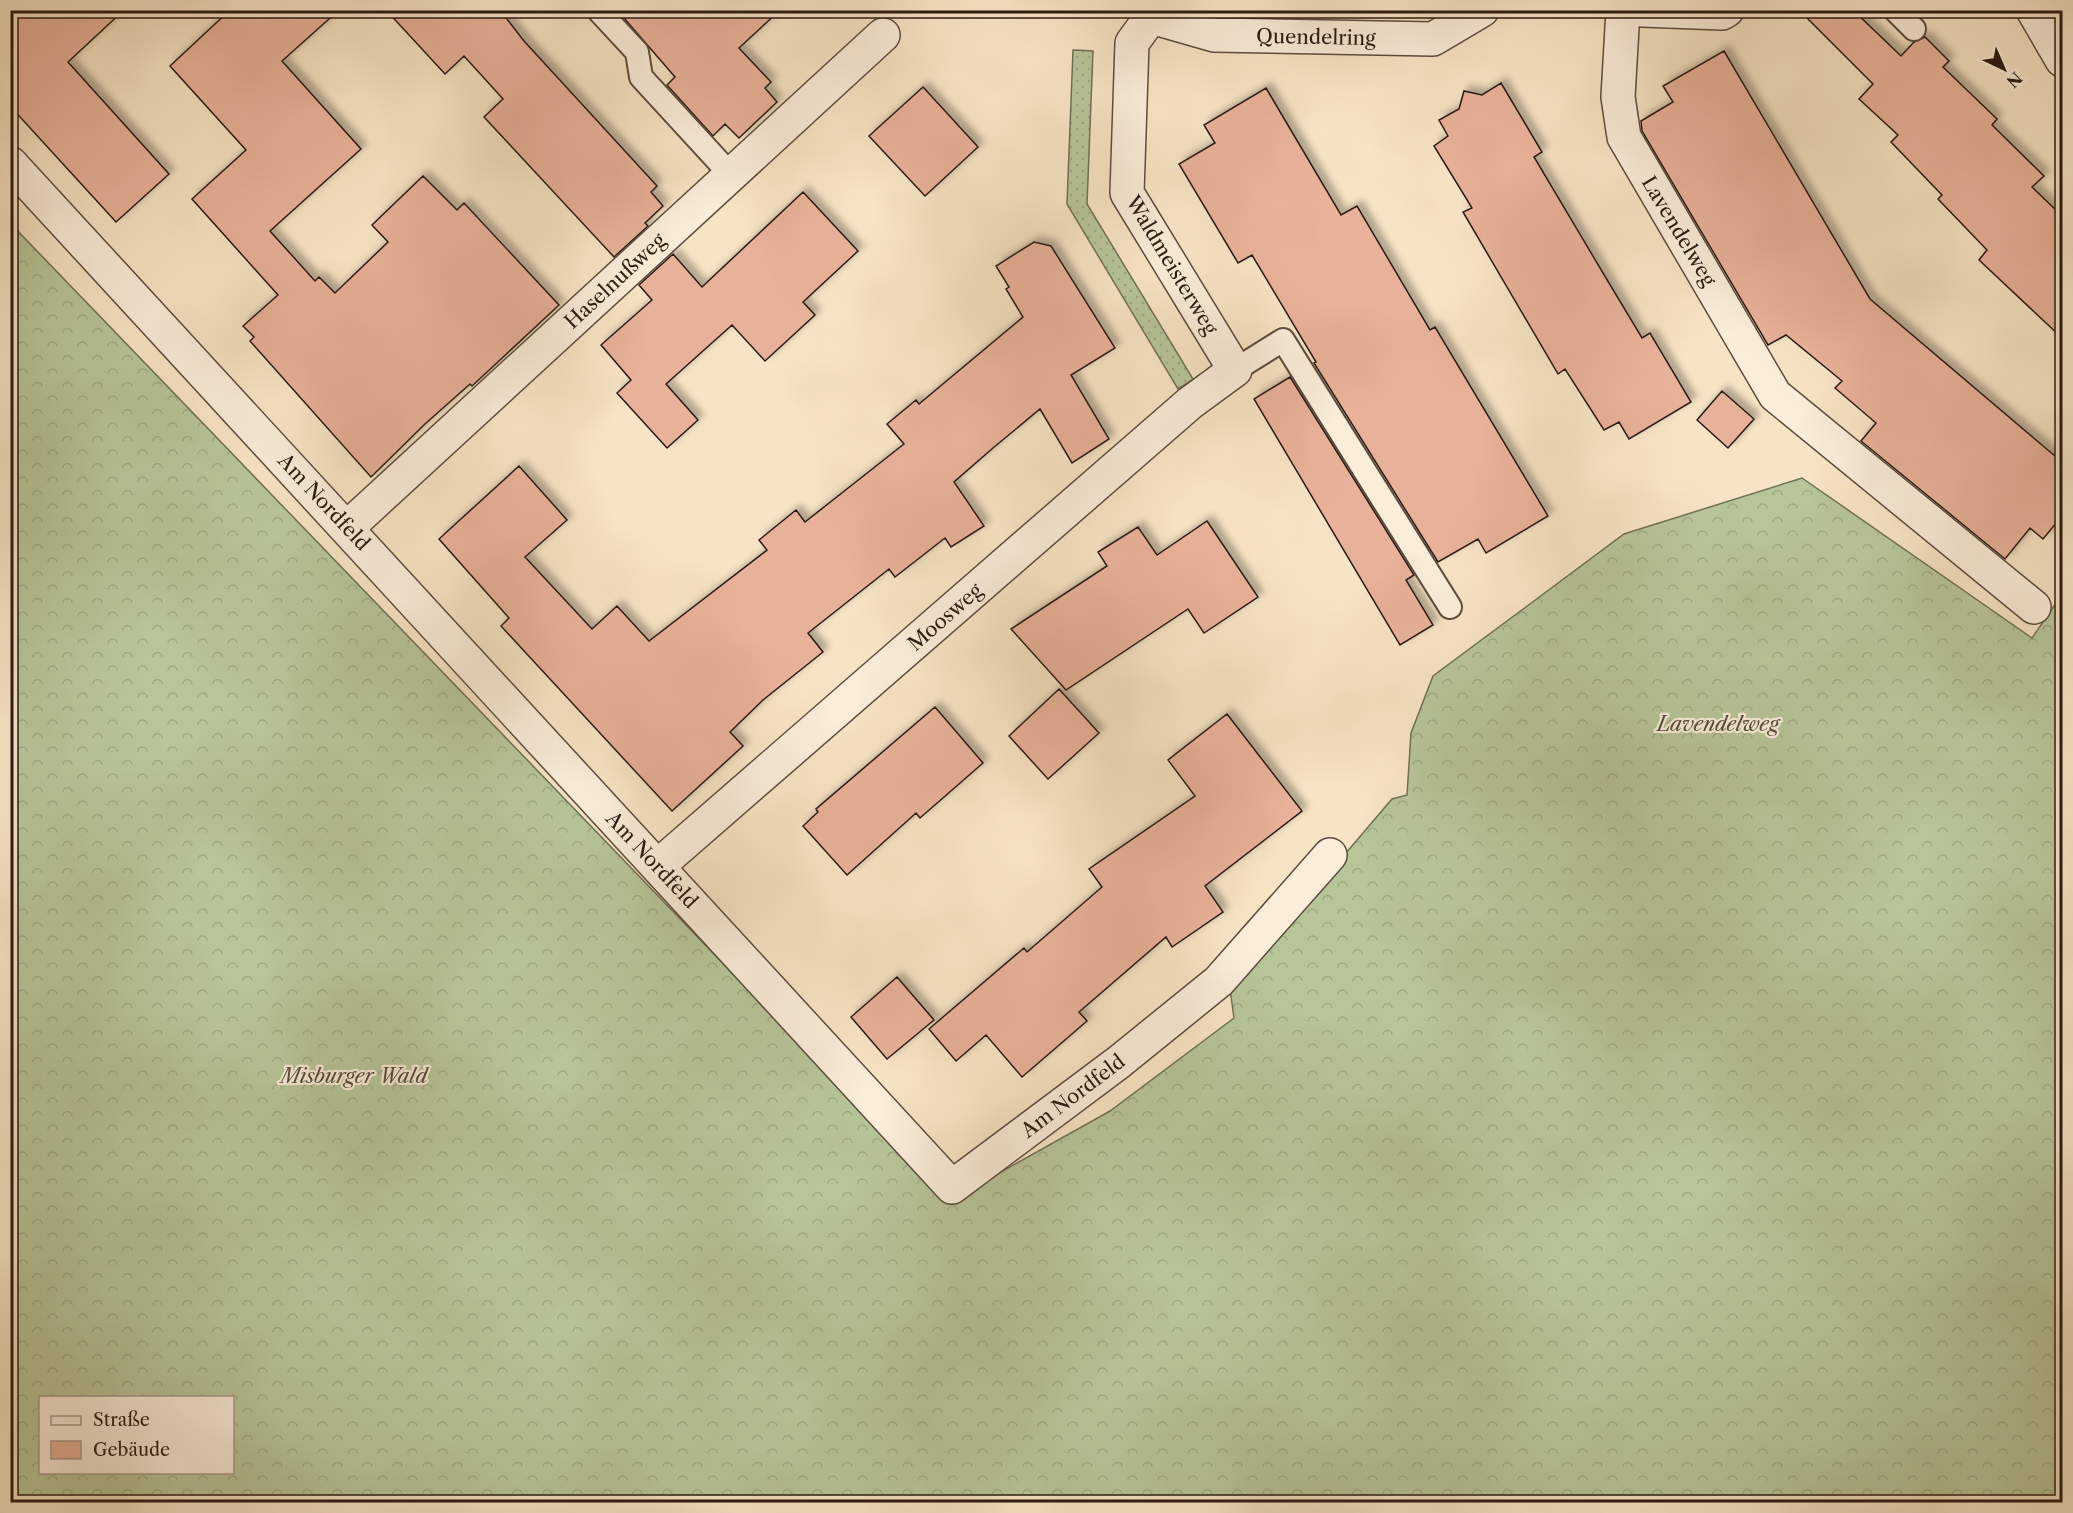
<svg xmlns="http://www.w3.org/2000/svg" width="2073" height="1513" viewBox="0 0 2073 1513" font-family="'Libre Caslon Text',serif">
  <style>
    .grass { fill: url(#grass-dots); stroke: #707056; stroke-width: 1.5 }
    .forest { fill: url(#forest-crowns); stroke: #707056; stroke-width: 1.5; fill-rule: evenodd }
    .building { fill: #e8b199; stroke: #2a1a13; stroke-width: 1.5; filter: url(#shadow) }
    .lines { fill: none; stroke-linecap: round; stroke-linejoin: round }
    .lane-casing { stroke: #5d4c3f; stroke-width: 26 }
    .street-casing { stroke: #5d4c3f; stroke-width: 36 }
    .lane { stroke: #faedd9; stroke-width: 22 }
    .street { stroke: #faedd9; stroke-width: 33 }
    .labels { text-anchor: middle; stroke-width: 4.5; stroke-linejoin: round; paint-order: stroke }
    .street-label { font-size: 20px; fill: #2a1a13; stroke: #faedd9 }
    .park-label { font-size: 20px; font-style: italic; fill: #544d3b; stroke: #faedd9 }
  </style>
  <defs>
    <pattern id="grass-dots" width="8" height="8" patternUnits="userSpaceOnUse" patternTransform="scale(1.5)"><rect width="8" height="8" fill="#b7c599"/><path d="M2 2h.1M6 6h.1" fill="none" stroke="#9ea983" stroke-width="1.8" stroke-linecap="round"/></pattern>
    <pattern id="forest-crowns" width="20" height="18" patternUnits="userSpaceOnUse" patternTransform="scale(1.5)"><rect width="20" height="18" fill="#b7c599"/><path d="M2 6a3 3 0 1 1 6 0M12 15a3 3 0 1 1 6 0" fill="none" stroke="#9ea983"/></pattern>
    <filter id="shadow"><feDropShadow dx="5.5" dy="-5.5" stdDeviation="3" flood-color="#0004"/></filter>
  </defs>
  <rect width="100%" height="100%" fill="#f7e4c4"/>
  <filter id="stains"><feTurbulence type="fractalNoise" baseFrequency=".00333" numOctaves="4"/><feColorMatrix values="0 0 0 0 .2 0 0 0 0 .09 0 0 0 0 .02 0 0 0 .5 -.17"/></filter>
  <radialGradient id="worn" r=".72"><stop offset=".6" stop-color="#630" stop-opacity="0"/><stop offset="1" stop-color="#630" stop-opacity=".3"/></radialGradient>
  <path class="grass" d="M1073,50L1093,51L1087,204L1193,379L1178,389L1067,204Z"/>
  <path class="forest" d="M10,223L951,1200L1110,1111L1234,1018L1230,989L1392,799L1407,795L1411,733L1433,676L1624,534L1802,478L2032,638L2058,600L2062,603V1502H11ZM40,1398H232V1472H40Z"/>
  <path class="building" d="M10,10H124L68,62L169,174L116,222L10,106Z
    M230,10H339L282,61L361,149L270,231L315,281L319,277L335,293L388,242L372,225L423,176L457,210L464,203L559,305L472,386L470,384L425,424L371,477L250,341L254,337L243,326L278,295L192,199L246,150L170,66Z
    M386,10H500L524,41L657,186L651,192L663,206L645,223L648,226L614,257L484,117L503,99L464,56L445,74Z
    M617,10H780L739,48L771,82L765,88L777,102L739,138L725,124L713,136L667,85L675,77Z
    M1799,10H1853L1901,56L1914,42L1925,37L1949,61L1943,67L1997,119L1992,125L2044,176L2032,187L2062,216V338L1979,260L1987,250L1938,199L1942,195L1891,142L1898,135L1859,99L1873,84Z
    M1724,51L1870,299L2062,462V516L2043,539L2030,528L2005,559L1861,441L1876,423L1835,388L1842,381L1786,335L1768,345L1642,131L1641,121L1673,102L1663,86Z
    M1501,83L1542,152L1534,157L1606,278L1642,338L1650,333L1691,402L1629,439L1619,422L1604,430L1565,369L1558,374L1463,212L1472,208L1434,146L1448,136L1439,120L1459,109L1464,91L1482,95Z
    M923,87L978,147L925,196L869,136Z
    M1266,88L1341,215L1357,206L1430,330L1435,327L1548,516L1486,553L1478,539L1438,562L1314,363L1316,362L1252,255L1238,263L1179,164L1215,143L1204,125Z
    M803,192L858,251L803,302L815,315L765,361L732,325L666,384L698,420L667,448L617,393L631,380L601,345L652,300L639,285L673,254L702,287Z
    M1034,242L1051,246L1115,348L1071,375L1109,439L1072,463L1040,409L993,448L954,482L984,526L951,547L945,538L895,577L889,569L808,633L823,652L763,700L730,732L743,746L672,811L501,626L509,618L439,539L519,466L567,520L525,557L592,629L617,606L649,641L767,550L759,540L796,510L805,522L904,444L887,424L916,400L919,404L1023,317L1006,289L1009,287L996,266Z
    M1290,377L1414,575L1406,580L1433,625L1400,645L1254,399Z
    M1722,391L1754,419L1728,448L1697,420Z
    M1207,521L1258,597L1204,633L1188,609L1066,690L1011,629L1107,566L1098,552L1138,527L1157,555Z
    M1059,689L1099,733L1048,779L1009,736Z
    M935,707L983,763L920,818L916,813L847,875L803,826L818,812L816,809Z
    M1227,714L1302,811L1205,886L1223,912L1172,947L1166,937L1079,1012L1087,1021L1022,1077L986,1035L956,1061L929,1029L1024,948L1027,952L1102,887L1089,869L1195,796L1168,760Z
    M897,977L934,1020L887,1059L851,1017Z"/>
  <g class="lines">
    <defs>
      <path id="lane" d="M598,10L637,52L641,77L731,175
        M1895,10L1914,29
        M1235,370L1283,340L1450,607"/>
      <path id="street" d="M1623,10L1618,97L1624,137L1775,395L2034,607
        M1642,10L1722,13L1727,10
        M2033,10L2062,60
        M1151,17L1214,35L1433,39L1482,10
        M10,163L952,1187L1119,1062L1219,981L1330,855
        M348,527L883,35
        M658,866L1190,403L1235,370L1127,193L1132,43L1151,17"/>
    </defs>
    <use href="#lane" class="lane-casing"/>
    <use href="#street" class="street-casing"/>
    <use href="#lane" class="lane"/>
    <use href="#street" class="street"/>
  </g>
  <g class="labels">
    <g class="street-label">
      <text transform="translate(1316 37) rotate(1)" y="7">Quendelring</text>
      <text transform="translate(1679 231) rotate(59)" y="7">Lavendelweg</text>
      <text transform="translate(1172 265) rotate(59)" y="7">Waldmeisterweg</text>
      <text transform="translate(615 281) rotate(-43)" y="7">Haselnußweg</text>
      <text transform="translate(324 502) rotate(47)" y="7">Am Nordfeld</text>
      <text transform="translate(945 617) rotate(-41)" y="7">Moosweg</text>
      <text transform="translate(652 860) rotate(47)" y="7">Am Nordfeld</text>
      <text transform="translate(1073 1096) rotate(-37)" y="7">Am Nordfeld</text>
    </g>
    <g class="park-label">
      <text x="1718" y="731">Lavendelweg</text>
      <text x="354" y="1083">Misburger Wald</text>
    </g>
  </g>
  <rect width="2073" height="1513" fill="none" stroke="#f7e4c4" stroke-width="36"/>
  <rect x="12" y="12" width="2049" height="1489" fill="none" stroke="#2a1a13" stroke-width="3"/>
  <rect x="18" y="18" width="2037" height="1477" fill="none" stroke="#2a1a13" stroke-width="1.5"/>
  <rect x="39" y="1396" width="195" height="78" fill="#faedd9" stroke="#a7998a" stroke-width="1.5"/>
  <rect x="51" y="1416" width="30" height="9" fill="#faedd9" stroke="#a7998a" stroke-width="1.5"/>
  <text x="93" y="1426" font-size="18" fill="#2a1a13">Straße</text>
  <rect x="51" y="1441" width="30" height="18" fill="#e8b199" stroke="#a7998a" stroke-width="1.5"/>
  <text x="93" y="1456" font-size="18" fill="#2a1a13">Gebäude</text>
  <g transform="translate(2004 69) rotate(136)" stroke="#faedd9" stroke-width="4.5" paint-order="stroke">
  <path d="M0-4.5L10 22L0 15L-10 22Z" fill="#2a1a13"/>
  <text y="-9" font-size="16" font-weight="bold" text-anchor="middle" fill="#2a1a13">N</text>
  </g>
  <rect width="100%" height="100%" filter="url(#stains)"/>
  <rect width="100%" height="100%" fill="url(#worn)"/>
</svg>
